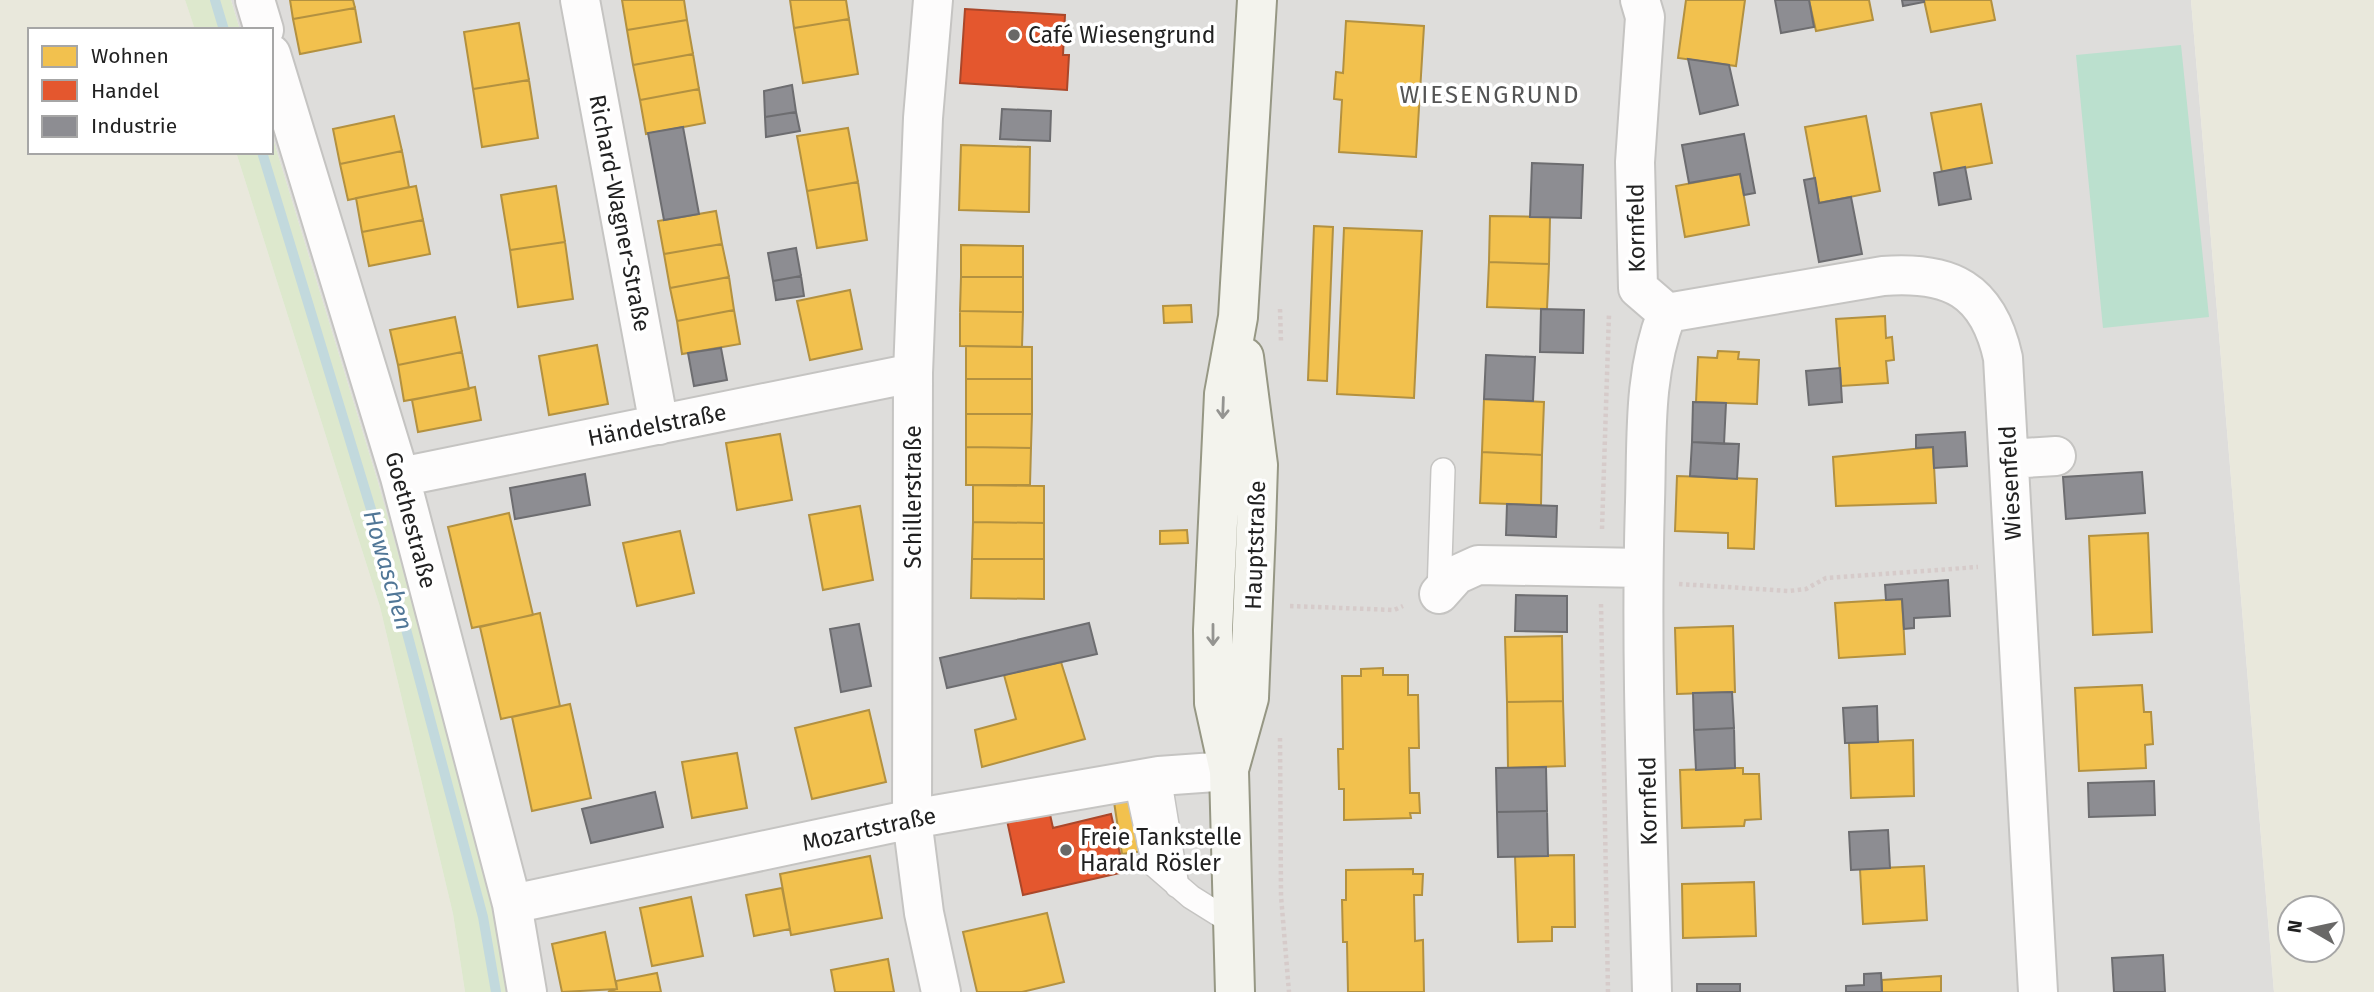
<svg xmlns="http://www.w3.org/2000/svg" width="2374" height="992" viewBox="0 0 2374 992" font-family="'Fira Sans',sans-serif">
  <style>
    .residential { fill: #dedddb }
    .farmland { fill: #e9e8dc; fill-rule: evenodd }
    .grass { fill: #dde8cd }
    .pitch { fill: #bbe0ce }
    .homes { fill: #f2c14e; stroke: #b39140; stroke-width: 2 }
    .shops { fill: #e4572e; stroke: #aa472a; stroke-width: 2 }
    .industry { fill: #8d8d92; stroke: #6d6d70; stroke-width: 2 }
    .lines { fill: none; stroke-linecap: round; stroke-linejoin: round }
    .stream { stroke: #c2d9dd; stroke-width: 10 }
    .lane-casing { stroke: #c5c4c2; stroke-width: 26 }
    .street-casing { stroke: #c5c4c2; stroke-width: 42 }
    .secondary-casing { stroke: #969784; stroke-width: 42 }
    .path { stroke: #d6cbca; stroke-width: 4.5; stroke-dasharray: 3.5 3.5; stroke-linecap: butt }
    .lane { stroke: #fdfcfc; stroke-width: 23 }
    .street { stroke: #fdfcfc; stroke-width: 38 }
    .secondary { stroke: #f3f3ed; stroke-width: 38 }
    .oneway { stroke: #949491 }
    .poi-dot { fill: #696867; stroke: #fff; stroke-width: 2.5 }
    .labels { text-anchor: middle; stroke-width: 7; stroke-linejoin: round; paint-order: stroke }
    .poi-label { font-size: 23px; fill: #212121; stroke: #fff; text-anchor: start }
    .street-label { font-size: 23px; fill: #212121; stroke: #fff }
    .neighbourhood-label { font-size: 24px; letter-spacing: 2px; fill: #545454; stroke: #fff }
    .water-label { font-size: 24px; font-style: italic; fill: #517797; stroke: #fff }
  </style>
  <rect width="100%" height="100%" fill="#efedea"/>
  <path class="residential" d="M231,0H2191L2274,992H512L378,482L271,132V30H240Z"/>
  <path class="farmland" d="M0,0H185L195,30H30V152H236L380,607L453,914L465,992H0Z
    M2191,0H2374V992H2274ZM2290,908H2332V950H2290Z"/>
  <path class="grass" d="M185,0H231L240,30H195Z
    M271,132L378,482L498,909L512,992H465L453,914L380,607L236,152H271Z"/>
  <path class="pitch" d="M2181,45L2209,317L2103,328L2076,55Z"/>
  <path class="homes" d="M290,0H353L355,8L293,19Z
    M622,0H684L687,20L627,30Z
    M790,0H846L849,19L794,28Z
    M1686,0H1745L1736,66L1678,58Z
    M1809,0H1869L1873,20L1816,31Z
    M1924,0H1991L1995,20L1931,32Z
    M355,8L361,42L300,54L293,19Z
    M849,19L858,74L803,83L794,28Z
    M687,20L693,54L633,65L627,30Z
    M1346,21L1424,26L1416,157L1339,152L1342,100L1334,99L1336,72L1343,73Z
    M519,23L529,80L473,89L464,32Z
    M693,54L699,89L640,100L633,65Z
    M529,80L538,138L482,147L473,89Z
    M699,89L705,123L646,134L640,100Z
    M1981,104L1992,163L1942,172L1931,113Z
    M394,116L402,151L340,164L333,129Z
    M1866,116L1880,191L1819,203L1805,127Z
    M848,128L858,182L807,191L797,136Z
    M961,145L1030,147L1029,212L959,210Z
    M402,151L409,187L348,200L340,164Z
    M1740,174L1749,225L1685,237L1676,186Z
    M858,182L867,240L817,248L807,191Z
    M416,186L423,220L362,232L356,198Z
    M556,186L565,242L510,250L501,195Z
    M716,211L722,244L664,254L658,221Z
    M1490,216L1550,217L1549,264L1489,262Z
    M423,220L430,254L369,266L362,232Z
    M1314,226L1333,227L1327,381L1308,380Z
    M1344,228L1422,231L1414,398L1337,394Z
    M565,242L573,299L518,307L510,250Z
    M722,244L729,277L670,288L664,254Z
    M961,245L1023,246V277H961Z
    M1489,262L1549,264L1547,309L1487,307Z
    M729,277L734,310L677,321L670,288Z
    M961,277H1023V312L960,311Z
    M850,290L862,349L810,360L797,301Z
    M1191,305L1192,322L1164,323L1163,306Z
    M734,310L740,344L682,354L677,321Z
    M960,311L1023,312L1022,347L960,346Z
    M1885,316L1886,338L1892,337L1894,360L1886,361L1888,383L1841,386L1836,319Z
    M455,317L462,352L398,365L390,330Z
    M597,345L608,404L549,415L539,356Z
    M966,346L1032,347V379H966Z
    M1718,351L1739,352L1738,359L1759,360L1757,404L1696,402L1698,357L1717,358Z
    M462,352L469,389L404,401L398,365Z
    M966,379H1032V414H966Z
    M475,387L481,420L418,432L412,400Z
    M1484,399L1544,402L1542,455L1482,452Z
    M966,414H1032L1031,448L966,447Z
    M780,434L792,500L737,510L726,443Z
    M966,447L1031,448L1030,485H966Z
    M1933,447L1936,503L1836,506L1833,457Z
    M1482,452L1542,455L1541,505L1480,503Z
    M1677,476L1757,479L1754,549L1728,548V533L1675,531Z
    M973,485L1044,486V523L973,522Z
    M860,506L873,580L823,590L809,515Z
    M509,513L533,615L472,628L448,527Z
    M973,522L1044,523V559H972Z
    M1187,530L1188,543L1160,544V531Z
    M680,531L694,593L637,606L623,543Z
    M2148,533L2152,632L2093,635L2089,536Z
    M972,559H1044V599L971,598Z
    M1902,599L1905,654L1839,658L1835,603Z
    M540,613L560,706L501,719L480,627Z
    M1733,626L1735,692L1677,694L1675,628Z
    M1562,636L1563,701L1507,702L1505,637Z
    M1061,662L1085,739L982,767L975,730L1016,719L1004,675Z
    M1383,668V675H1408V695H1418L1419,748H1409L1410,793H1419L1420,813H1410L1411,818L1344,820V789H1339L1338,749H1343L1342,676H1361V669Z
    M2142,685L2144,712H2151L2153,744L2145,745L2146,768L2079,771L2075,688Z
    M1563,701L1565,766L1508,768L1507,702Z
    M570,704L591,798L532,811L512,717Z
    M869,710L886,782L812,799L795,728Z
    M1913,740L1914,796L1851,798L1849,743Z
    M737,753L747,808L692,818L682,762Z
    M1735,768H1743V774H1759L1761,819L1745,820L1744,826L1682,828L1680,770Z
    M1166,796L1175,847L1122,854L1114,802Z
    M1574,855L1575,927H1552V941L1518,942L1515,856Z
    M870,856L882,918L791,935L780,874Z
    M1924,866L1927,920L1863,924L1860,869Z
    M1413,869V874H1423L1422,895H1414L1415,941L1423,940L1424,992H1348L1347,942H1343L1342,900H1346V870Z
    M1754,882L1756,936L1683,938L1682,884Z
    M782,888L790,929L754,936L746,895Z
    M691,897L703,956L652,966L640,908Z
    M1047,913L1064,982L1022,992H977L963,932Z
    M605,932L617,989L562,992L552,944Z
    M888,959L894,992H835L831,970Z
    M657,973L661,992H608L617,989L616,981Z
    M1941,976V992H1882V980Z"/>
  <path class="shops" d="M965,9L1065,15L1063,55H1069L1067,90L960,83Z
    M1047,801L1053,828L1111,814L1124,872L1023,895L1005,811Z"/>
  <path class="industry" d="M1775,0H1809L1814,27L1781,33Z
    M1902,0H1924V2L1903,6Z
    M1688,59L1729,65L1738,105L1700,114Z
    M792,85L796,112L765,117L764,91Z
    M1002,109L1051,111L1050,141L1000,139Z
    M796,112L800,131L766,137L765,117Z
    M683,127L699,214L664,220L648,133Z
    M1744,134L1755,193L1744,195L1740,174L1689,183L1682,145Z
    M1532,163L1583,165L1581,218L1530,217Z
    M1965,167L1971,199L1939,205L1934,173Z
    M1815,178L1819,203L1851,197L1862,254L1819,262L1804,180Z
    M796,248L801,276L773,281L768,253Z
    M801,276L804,296L776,300L773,281Z
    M1541,309L1584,310L1583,353L1540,352Z
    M721,348L727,380L694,386L688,353Z
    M1486,355L1535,357L1533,401L1484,399Z
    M1840,368L1842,402L1809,405L1806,371Z
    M1693,402L1726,403L1724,444L1692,442Z
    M1965,432L1967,466L1934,468L1933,447L1916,448V435Z
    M1692,442L1739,444L1737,479L1690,476Z
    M2142,472L2145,513L2066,519L2063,477Z
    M585,474L590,505L515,519L510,488Z
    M1507,504L1557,506L1556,537L1506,535Z
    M1948,580L1950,616L1914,618V628L1904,629L1902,599L1886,600L1885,585Z
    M1516,595L1567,596V632L1515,631Z
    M1089,623L1097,654L947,688L940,658Z
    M859,624L871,686L841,692L830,629Z
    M1732,692L1734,728L1694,730L1693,693Z
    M1877,706L1878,742L1845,743L1843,708Z
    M1734,728L1735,768L1696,770L1694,730Z
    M1546,767L1547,811L1497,812L1496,768Z
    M2154,781L2155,815L2089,817L2088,783Z
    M655,792L663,827L591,843L582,809Z
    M1547,811L1548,856L1498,857L1497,812Z
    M1888,830L1890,868L1851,870L1849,832Z
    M2163,955L2165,992H2114L2112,958Z
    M1881,973L1882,992H1846V986L1864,985V974Z
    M1697,984H1740V992H1697Z"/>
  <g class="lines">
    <path class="stream" d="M215,0L224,30
      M262,152L395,588L483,917L496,992"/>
    <defs>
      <path id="lane" d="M1439,594L1443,470
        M1159,776L1177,886
        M1158,777L1139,796L1154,865L1191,897L1231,922"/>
      <path id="street" d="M255,0L264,30
        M580,0L659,425
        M933,0L923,118L913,373L912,819L924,913L941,992
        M1640,0L1645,17L1635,162L1638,288L1667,313C1643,374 1647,438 1645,502C1640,665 1648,829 1652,992
        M271,54L400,477L512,904L527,992
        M1667,313L1883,276C1950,271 1988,289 2003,358L2038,992
        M2009,459L2056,456
        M400,477L913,373
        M1439,594L1456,575L1478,565L1643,568
        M512,904L912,819L1159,776L1229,771"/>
      <path id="secondary" d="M1230,766L1249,698L1256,528L1258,465L1244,357
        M1235,992L1229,771L1214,703L1213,630L1224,394L1238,317L1257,0"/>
    </defs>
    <use href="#lane" class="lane-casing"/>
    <use href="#street" class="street-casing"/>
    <use href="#secondary" class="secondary-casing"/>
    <path class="path" d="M1280,309L1281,342
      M1602,529L1609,314
      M1679,584L1789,591L1806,589L1826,578L1978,567
      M1601,604L1608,992
      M1290,606L1394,610L1403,606
      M1280,738L1281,896L1289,992"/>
    <use href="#lane" class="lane"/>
    <use href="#street" class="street"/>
    <use href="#secondary" class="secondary"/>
  </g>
  <defs><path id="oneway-shaft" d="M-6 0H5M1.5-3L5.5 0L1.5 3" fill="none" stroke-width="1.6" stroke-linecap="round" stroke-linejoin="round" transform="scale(1.75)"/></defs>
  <g class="oneway">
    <use href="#oneway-shaft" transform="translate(1223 408) rotate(92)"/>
    <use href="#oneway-shaft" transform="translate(1213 635) rotate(90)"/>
  </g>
  <g class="poi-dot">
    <circle cx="1014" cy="35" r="7"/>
    <circle cx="1066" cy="850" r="7"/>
  </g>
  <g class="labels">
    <g class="poi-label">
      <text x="1028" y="43">Café Wiesengrund</text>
      <text x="1080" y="845">Freie Tankstelle<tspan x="1080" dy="26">Harald Rösler</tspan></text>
    </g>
    <g class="street-label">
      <text transform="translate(620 213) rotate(79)" y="8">Richard-Wagner-Straße</text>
      <text transform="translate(1636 228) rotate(-91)" y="8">Kornfeld</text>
      <text transform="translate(657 425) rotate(-11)" y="8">Händelstraße</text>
      <text transform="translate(2010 483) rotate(-93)" y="8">Wiesenfeld</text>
      <text transform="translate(913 497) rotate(-90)" y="8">Schillerstraße</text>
      <text transform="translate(411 520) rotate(75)" y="8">Goethestraße</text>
      <text transform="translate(1255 545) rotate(-88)" y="8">Hauptstraße</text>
      <text transform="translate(1648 801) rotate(-91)" y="8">Kornfeld</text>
      <text transform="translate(869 829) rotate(-12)" y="8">Mozartstraße</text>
    </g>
    <g class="neighbourhood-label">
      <text x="1490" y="103">WIESENGRUND</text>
    </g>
    <g class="water-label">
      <text transform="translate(388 570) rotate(74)" y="8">Howaschen</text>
    </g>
  </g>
  <rect x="28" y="28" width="245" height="126" fill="#ffffff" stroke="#a6a6a6" stroke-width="2"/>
  <rect x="42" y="46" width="35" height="21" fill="#f2c14e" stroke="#a6a6a6" stroke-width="2"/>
  <text x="91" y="63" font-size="21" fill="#212121">Wohnen</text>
  <rect x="42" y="80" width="35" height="21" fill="#e4572e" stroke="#a6a6a6" stroke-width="2"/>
  <text x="91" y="98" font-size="21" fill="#212121">Handel</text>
  <rect x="42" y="116" width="35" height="21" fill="#8d8d92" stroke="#a6a6a6" stroke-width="2"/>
  <text x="91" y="133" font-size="21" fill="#212121">Industrie</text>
  <g transform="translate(2311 929) rotate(279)"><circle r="33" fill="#ffffff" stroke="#a6a6a6" stroke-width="2"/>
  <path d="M0-5L12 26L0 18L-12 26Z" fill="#696867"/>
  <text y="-10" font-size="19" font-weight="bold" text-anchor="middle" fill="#212121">N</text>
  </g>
</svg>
